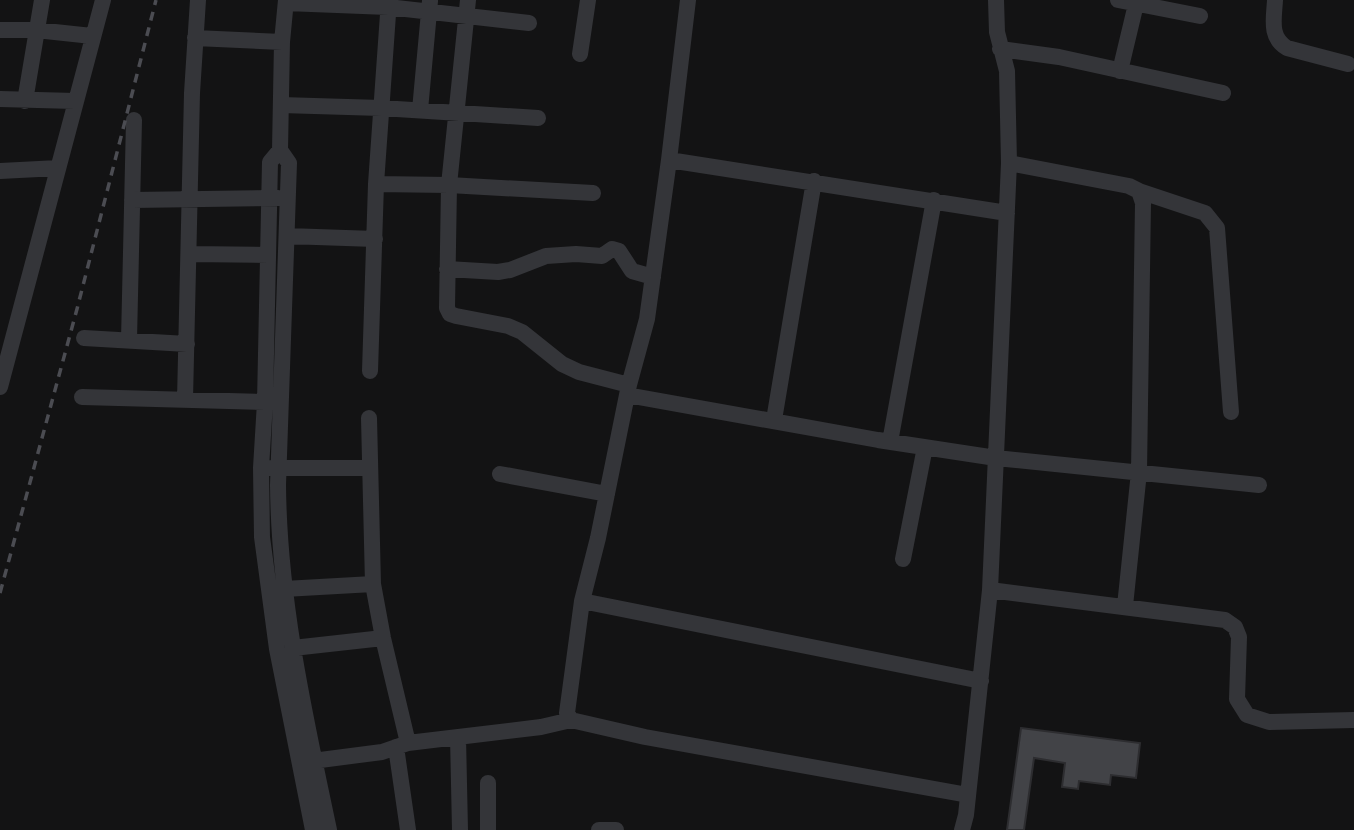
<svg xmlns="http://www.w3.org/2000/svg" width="1354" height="830" viewBox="0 0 1354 830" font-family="'Source Sans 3',sans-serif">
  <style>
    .building { fill: #424347; stroke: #2d2d30; stroke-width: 2 }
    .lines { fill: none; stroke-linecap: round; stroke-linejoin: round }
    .minor { stroke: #343539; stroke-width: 16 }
    .rail { stroke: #4b4c52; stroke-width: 3.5; stroke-dasharray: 9 7; stroke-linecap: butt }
  </style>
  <rect width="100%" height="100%" fill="#131314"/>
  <path class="building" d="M1021,728L1140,743L1136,778L1111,775L1110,785L1079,781L1078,789L1062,787L1065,763L1034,758L1024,830H1007Z"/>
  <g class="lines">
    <path class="minor" d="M286,0L282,42L280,150L289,163L278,485C279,602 305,716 329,830
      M468,0L449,185L447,308L450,314L456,316L508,326L522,332L562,364L579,372L629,385
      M688,0L669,160L647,319L629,385L598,538L582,601L567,713L571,720L645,737L968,795
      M1118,0L1200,16
      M1275,0C1274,19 1269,37 1287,48L1348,64
      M286,3L388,7L529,23
      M0,30H36L92,36
      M195,38L282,42
      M1000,49L1059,57L1223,93
      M580,54L588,0
      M1120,71L1136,4
      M0,99L75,101
      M25,101L42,0
      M281,105L381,108L538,118
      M420,110L430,1
      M280,150L270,162L265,402L261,468L262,537L277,649L313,830
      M669,160L1007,213
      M1009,163L1129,186L1139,191L1143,203L1139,472L1125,606
      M0,171L58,168
      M376,184L449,185L593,193
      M1139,191L1205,213L1217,228L1231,412
      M132,200L278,198
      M287,236L375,239
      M189,254L268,255
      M447,269L498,272L510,270L546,256L576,254L602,256L612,249L619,251L632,271L653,277
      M84,338L187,344
      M129,340L134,120
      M370,371L376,184L389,0
      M0,387L103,0
      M627,395L878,440L996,458L1259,485
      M82,397L265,402
      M185,400L192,93L198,0
      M369,418L373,584L383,638L408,743
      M774,420L814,181
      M890,442L934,200
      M271,468H370
      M500,474L607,494
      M903,559L925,447
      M284,589L373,584
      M990,590L1225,620L1235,627L1239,637L1237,699L1247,715L1269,722L1354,720
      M582,601L981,681
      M293,648L383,638
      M458,737L460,830
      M396,747L408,830
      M305,762L382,752L408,743L541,727L571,720
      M488,830V783
      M599,830H616
      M962,830L966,815L990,590L1009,163L1007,71L997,32L996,0"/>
    <path class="rail" d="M0,593L77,309L156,0"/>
  </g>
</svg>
